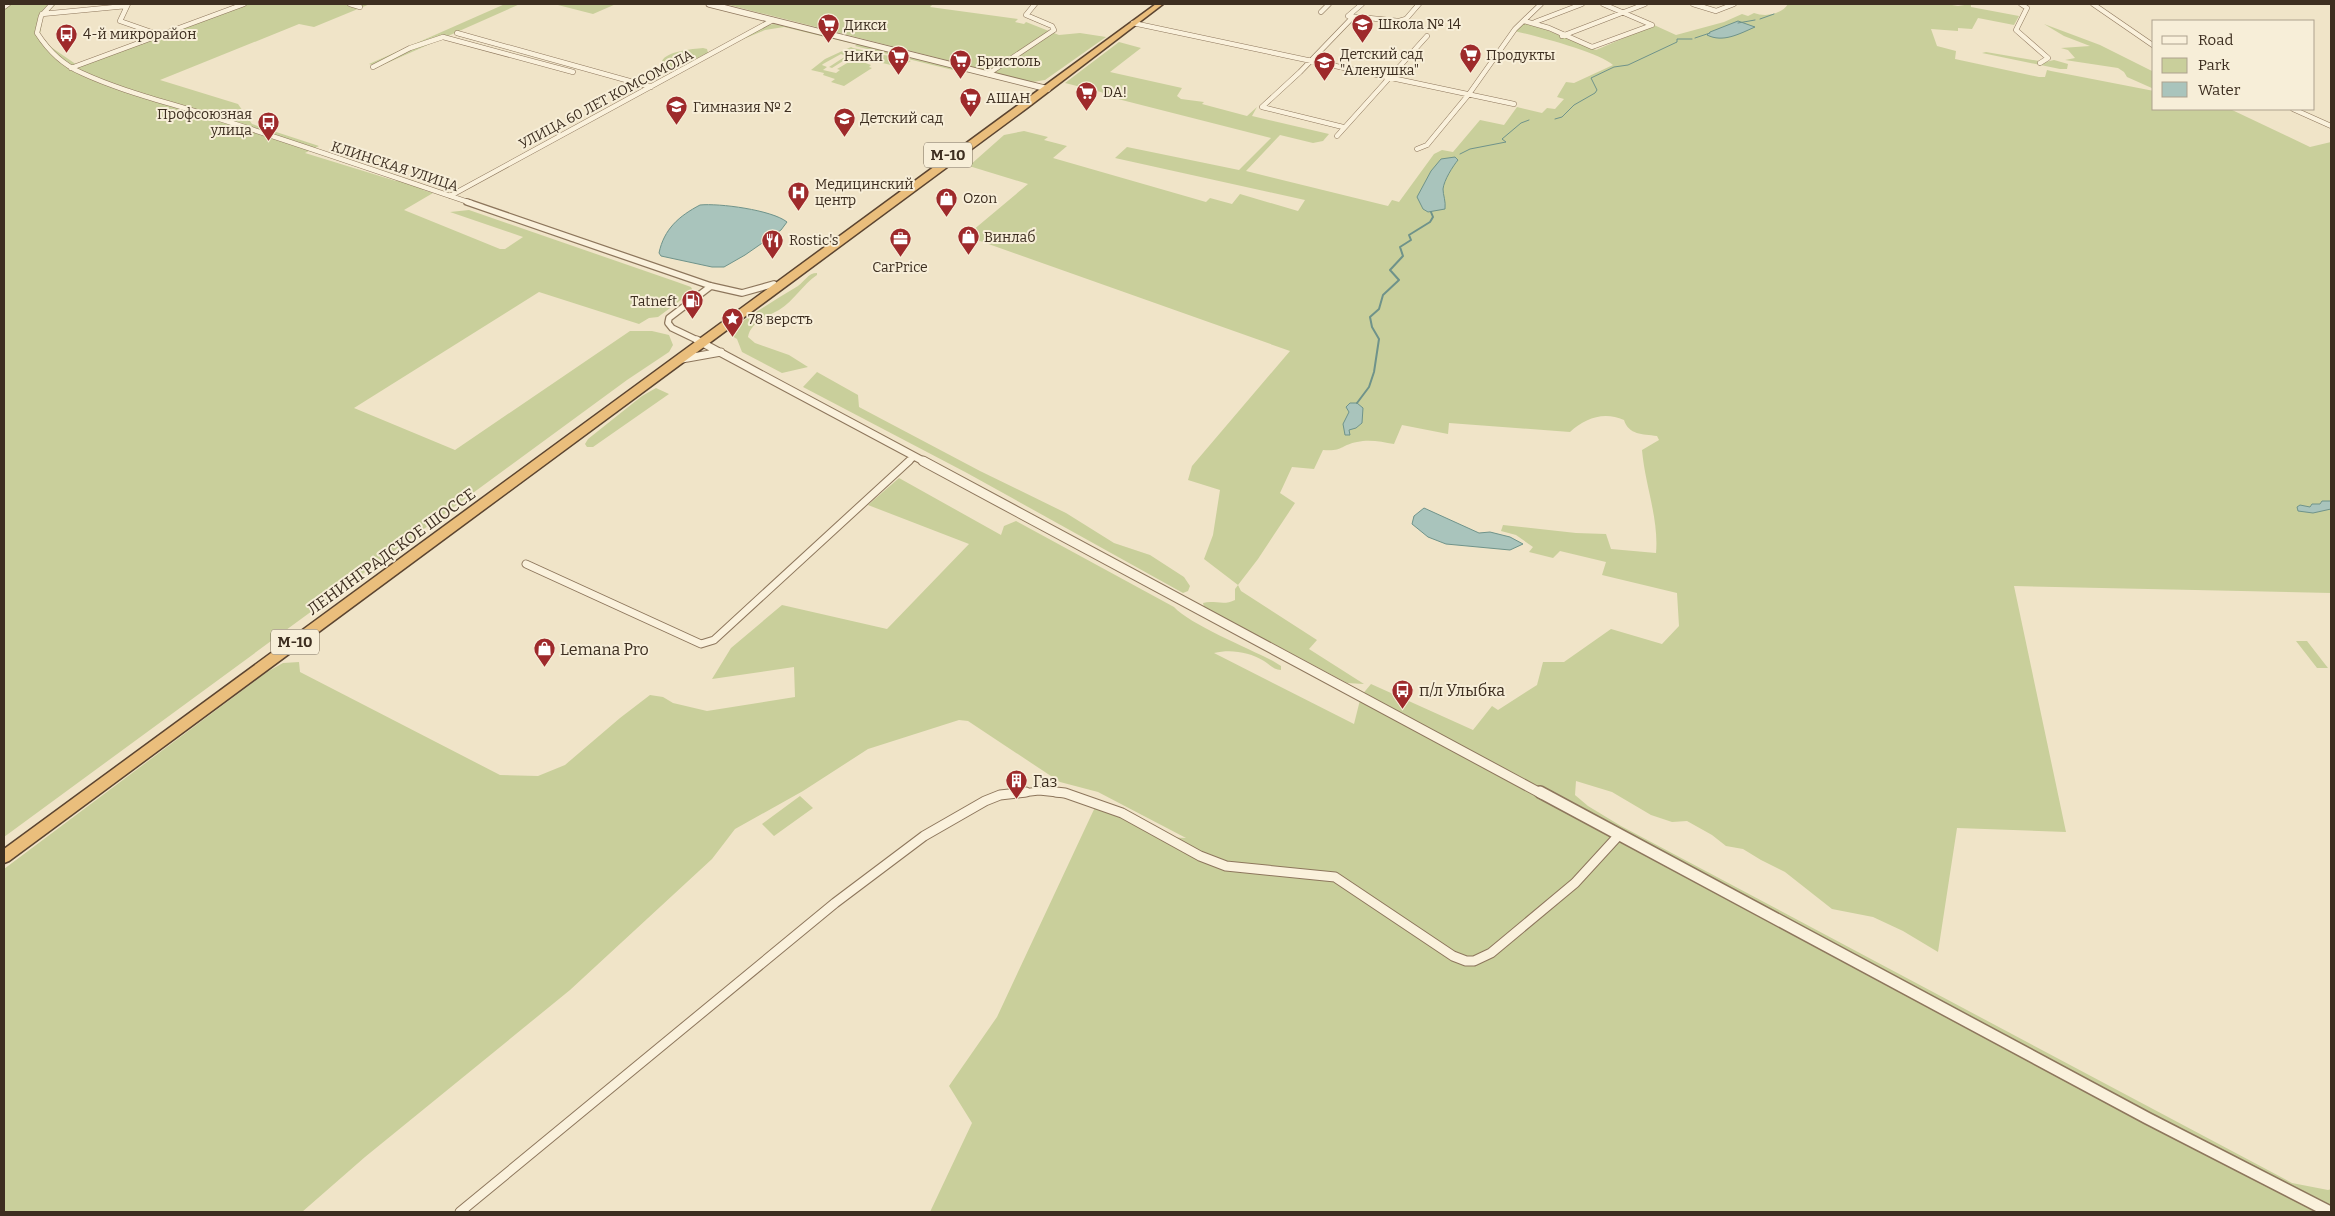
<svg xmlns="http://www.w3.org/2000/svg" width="2335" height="1216" viewBox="0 0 2335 1216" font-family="Bitter,serif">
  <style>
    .green { fill: #c9cf9b }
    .water { fill: #a9c4bc; stroke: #6f938a }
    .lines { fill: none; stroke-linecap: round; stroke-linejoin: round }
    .stream-far1 { stroke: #6f938a; stroke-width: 1 }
    .stream { stroke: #6f938a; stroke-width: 2 }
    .minor-far3-casing { stroke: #8d765c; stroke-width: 5.5 }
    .minor-far2-casing { stroke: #8d765c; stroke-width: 8 }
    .minor-far1-casing { stroke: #8d765c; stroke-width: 9 }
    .minor-casing { stroke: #8d765c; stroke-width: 11 }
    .tertiary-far3-casing { stroke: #8d765c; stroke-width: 7 }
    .tertiary-far2-casing { stroke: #8d765c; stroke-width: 9 }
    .tertiary-far1-casing { stroke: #8d765c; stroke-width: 11 }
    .tertiary-casing { stroke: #8d765c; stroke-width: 14 }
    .trunk-casing { stroke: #5b4430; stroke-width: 3 }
    .minor-far3 { stroke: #faf1dc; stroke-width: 4.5 }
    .minor-far2 { stroke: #faf1dc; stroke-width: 5.5 }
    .minor-far1 { stroke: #faf1dc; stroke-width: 7 }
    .minor { stroke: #faf1dc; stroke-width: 9 }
    .tertiary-far3 { stroke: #faf1dc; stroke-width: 5.5 }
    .tertiary-far2 { stroke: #faf1dc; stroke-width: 7 }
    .tertiary-far1 { stroke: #faf1dc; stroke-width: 9 }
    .tertiary { stroke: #faf1dc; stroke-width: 11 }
    .trunk { fill: #eabe7c; fill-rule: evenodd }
    .labels { text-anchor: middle; stroke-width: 4; stroke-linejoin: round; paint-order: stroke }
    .far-poi-label { font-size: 14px; fill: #3d2e20; stroke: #f7eed8; text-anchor: start }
    .far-street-label { font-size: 14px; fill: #3d2e20; stroke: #f7eed8 }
    .shield { fill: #f7eed8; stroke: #756857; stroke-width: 1 }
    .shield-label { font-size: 15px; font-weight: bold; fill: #3d2e20 }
    .street-label { font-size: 16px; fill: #3d2e20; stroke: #f7eed8 }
    .poi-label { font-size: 16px; fill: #3d2e20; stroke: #f7eed8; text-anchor: start }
  </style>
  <rect width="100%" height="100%" fill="#f0e4c8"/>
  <path class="green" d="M4,4H56L43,17L40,34L51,47L77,65L241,4H370L314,27L299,24L160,80L238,104L252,124L319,146L305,153L396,181C406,178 411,179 421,184L423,190L433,193L404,210L500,249H505L523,237L450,212L469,210L677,282L691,287L693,291L658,317L649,318L639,324L539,292L354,408L455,450L630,331H652L669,335L673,345L669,352L627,380L4,837Z
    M505,4H520L378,67L369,64Z
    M554,4H616L593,14Z
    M725,4H933L930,7L1018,19L1015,22L1024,24L1026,22L1059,35L1080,33L1106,37L1045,80L1033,82Z
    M1788,4H1946L1958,6L1971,4V7L2019,16L2014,25L1978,18L1972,29L1958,28V31L1931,29L1937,46L1956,51L1955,59L2039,77H2045L2047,70L2051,71L2154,91V109H2230L2310,147L2331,142V593L2014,586L2066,832L1957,828L1938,952L1903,931L1873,917L1832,909L1785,872L1761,860L1743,849L1726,846L1712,835L1687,821L1672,822L1651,815L1612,792L1576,781L1575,795L1588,806L1621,826L2292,1183L2328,1190L2331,1189V1212H930L972,1123L949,1086L997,1017L1097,803L1165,837L1186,838L1098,792L1060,782L968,721L959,720L868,749L803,791L735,829L712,859L570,990L365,1157L302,1212H4V869L267,672L283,663L299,662L300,672L500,775L538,776L565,765L620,718L650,695L663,697L673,703L707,711L795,697L794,667L712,679L731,648L782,605L887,629L969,544L868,505L899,478L1001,535L1004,526L1016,521L1174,607C1189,624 1250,649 1273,661L1281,666V670C1273,669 1270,665 1264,661C1249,652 1231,649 1214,653L1354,724L1361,696L1371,684L1473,730L1492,706L1498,710L1537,685L1543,662H1564L1611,629L1662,644L1679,626L1677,593L1602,575L1606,562L1560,551L1553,558L1529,552L1533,547L1516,535L1501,531L1503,525L1576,533L1606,534L1611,549L1656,553C1659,519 1645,485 1642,450L1659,440L1657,436C1642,434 1629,435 1624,420C1604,411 1585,418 1570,432L1449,423L1448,434L1402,425L1394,444C1382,442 1370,439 1357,442C1341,445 1342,452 1323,450L1314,469L1292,467L1280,493L1295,503L1258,559L1238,585L1241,591L1317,640L1309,649L1364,684L1347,683L1204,607L1203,603C1214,600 1224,606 1235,600V589L1238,585L1204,559L1213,535L1220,490L1188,480L1192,466L1290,351L966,236L1028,184L969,166L1004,135L1024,131L1048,137L1044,140L1067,146L1053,158L1206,202L1210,198L1232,204L1240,194L1298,211L1305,200L1115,158L1127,147L1239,170L1271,138L1110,97L1101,92L1065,83L1119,42L1141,48L1110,72L1182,88L1177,96L1181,99L1204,102L1202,104L1247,116L1257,107L1252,116L1329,134L1323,141L1313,143L1280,135L1246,171L1388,206L1392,200L1399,202L1434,154L1442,150L1453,152L1480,120L1504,125L1517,107L1542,113L1547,108L1555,109L1564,99L1557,97L1566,82L1574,83L1613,65C1601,53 1534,35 1514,31L1524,21L1596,50L1654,25L1676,35L1724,22L1742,14L1748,16L1754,13C1765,17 1781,15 1788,4Z
    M774,24L848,41L850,43L784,27L765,30L741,40L768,25Z
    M2044,24L2100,45L2154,72V89L2127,77L2124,72L2118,68L2065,60L2075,58L2068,50L2061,48L2090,46L2064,36Z
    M857,44L964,70L961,72L855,46Z
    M851,47L853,48L911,61L900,67L851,56L832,68L829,67L846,56L841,54L823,64L822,65L827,67L823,70L836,73L840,70L837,69L854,59L871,65L869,67L872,68L844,86L831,82L835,79L823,75L824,73L811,70L825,59Z
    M703,48L707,49L708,53C695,57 672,79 662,61C667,51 692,49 703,48Z
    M1986,52L2045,62L2054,60L2068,64L2067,69H2060L1982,53Z
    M817,273V275C803,284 794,301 779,310C768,316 750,323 748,337L755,343L789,355L808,367L782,373L742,352L737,339L732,336V329C753,313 775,300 798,286C805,281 808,273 817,273Z
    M817,372L858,395L859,407L980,471L1066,513L1114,543L1150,555L1184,577L1190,586L1188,591L1183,593L967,473L803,387Z
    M656,388L669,394L593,447H587L585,444L588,439L642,396Z
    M2296,641H2307L2328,668H2317Z
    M800,796L813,808L774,836L762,824Z"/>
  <path class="water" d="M1738,21L1755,27C1739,34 1723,43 1707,35L1710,32Z
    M1455,157L1458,160C1453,166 1444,180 1443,189C1443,195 1446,201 1445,209L1428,212L1423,209L1417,197L1431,171L1441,159Z
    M700,205C719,203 772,210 787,222L781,230L745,255L724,267H712L661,256L659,253C664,229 679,216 700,205Z
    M1350,403H1357L1363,408L1362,423L1356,428L1349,430L1350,435H1345L1343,424L1349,412L1346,407Z
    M2322,501H2331V509L2313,513L2298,511L2297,507L2300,505L2310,507L2312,504H2320Z
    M1424,508L1479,533L1490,532L1510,537L1523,544L1510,550L1446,544L1428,537L1412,524L1414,516Z"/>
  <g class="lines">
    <path class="stream-far1" d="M1760,19L1774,14
      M1738,23L1755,20
      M1695,38L1710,33
      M1555,119L1562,117L1574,105L1595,93L1597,90L1591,78L1614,67L1628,65L1677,42V39H1692
      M1460,154L1470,149L1506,142L1502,139L1521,123L1529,120"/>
    <path class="stream" d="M1357,403L1369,387L1374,372L1379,339L1372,327L1370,317L1379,309L1383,295L1399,280L1390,270L1403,256L1400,247L1411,240L1409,235L1430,222L1433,217L1431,212"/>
    <defs>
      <path id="minor-far3" d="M52,4L41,16L37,33C48,50 63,65 82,73C121,91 163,101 204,114C293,142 382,173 471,203
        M128,4L120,21L160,35
        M350,4L360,7
        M1603,4L1652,25
        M1693,4L1716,11L1734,4
        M2021,4L2027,8L2016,30L2048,58L2040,63
        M2093,4L2154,46
        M4,7L8,4
        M1321,12L1329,4
        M42,14L126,6
        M1348,16L1399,21L1406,19L1419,4
        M1348,16L1362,4
        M1524,21L1549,28L1592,47L1652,25
        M1535,22L1582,4
        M1133,23L1514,104
        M457,33L651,87
        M1562,36L1645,4
        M373,67L410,48L443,37L573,72
        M71,68L244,4
        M988,74L1054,30L1052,26L1026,15L1035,4
        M2293,109L2331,126
        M1343,127L1262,107L1300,72L1351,19
        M1337,136L1427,36
        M1417,149L1427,145L1469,94L1515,29L1541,4
        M450,196L773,20"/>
      <path id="minor-far2" d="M467,202L711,286L742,293L774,284
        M697,340L672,328L668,323L669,318L711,286
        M908,462L914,457"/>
      <path id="minor-far1" d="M526,564L701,644L714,640L909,461
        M1014,794L1039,791L1067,794"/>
      <path id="minor" d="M1056,792L1065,793L1122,813L1200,856L1226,866L1335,877L1453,956L1466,961H1474L1491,953L1575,883L1619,835
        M460,1212L835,903L924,836L985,801L1000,795L1026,792"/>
      <path id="tertiary-far3" d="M709,4L1048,89"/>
      <path id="tertiary-far2" d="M697,340L925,462
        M682,359L721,352"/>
      <path id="tertiary-far1" d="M923,461L1542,794"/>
      <path id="tertiary" d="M1540,792L2147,1118L2330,1212"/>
      <path id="trunk" d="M1156,4H1163L1027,108L9,861L4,863V849Z"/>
    </defs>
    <use href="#minor-far3" class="minor-far3-casing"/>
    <use href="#minor-far2" class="minor-far2-casing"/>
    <use href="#minor-far1" class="minor-far1-casing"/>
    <use href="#minor" class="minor-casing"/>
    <use href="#tertiary-far3" class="tertiary-far3-casing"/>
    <use href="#tertiary-far2" class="tertiary-far2-casing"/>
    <use href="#tertiary-far1" class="tertiary-far1-casing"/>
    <use href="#tertiary" class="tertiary-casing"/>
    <use href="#trunk" class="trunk-casing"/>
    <use href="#minor-far3" class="minor-far3"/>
    <use href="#minor-far2" class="minor-far2"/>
    <use href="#minor-far1" class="minor-far1"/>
    <use href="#minor" class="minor"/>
    <use href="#tertiary-far3" class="tertiary-far3"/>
    <use href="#tertiary-far2" class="tertiary-far2"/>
    <use href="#tertiary-far1" class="tertiary-far1"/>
    <use href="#tertiary" class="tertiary"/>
    <use href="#trunk" class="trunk"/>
  </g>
  <defs>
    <symbol id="school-pin" viewBox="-11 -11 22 30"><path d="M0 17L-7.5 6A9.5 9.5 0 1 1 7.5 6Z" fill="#9e2a2b" stroke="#f7eed8"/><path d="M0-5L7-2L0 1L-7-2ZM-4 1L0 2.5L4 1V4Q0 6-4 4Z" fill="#fff"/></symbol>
    <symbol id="supermarket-pin" viewBox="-11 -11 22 30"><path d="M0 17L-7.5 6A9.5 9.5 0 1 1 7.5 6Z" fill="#9e2a2b" stroke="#f7eed8"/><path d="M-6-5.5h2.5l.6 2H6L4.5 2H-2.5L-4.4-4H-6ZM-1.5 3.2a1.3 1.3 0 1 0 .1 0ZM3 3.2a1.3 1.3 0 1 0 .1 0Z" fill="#fff"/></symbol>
    <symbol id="bus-pin" viewBox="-11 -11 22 30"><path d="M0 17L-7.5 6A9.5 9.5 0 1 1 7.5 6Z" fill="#9e2a2b" stroke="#f7eed8"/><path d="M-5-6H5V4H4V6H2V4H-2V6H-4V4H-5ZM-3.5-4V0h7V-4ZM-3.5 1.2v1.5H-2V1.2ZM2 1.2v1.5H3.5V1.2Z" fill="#fff"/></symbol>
    <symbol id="hospital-pin" viewBox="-11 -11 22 30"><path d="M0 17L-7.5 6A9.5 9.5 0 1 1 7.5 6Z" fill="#9e2a2b" stroke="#f7eed8"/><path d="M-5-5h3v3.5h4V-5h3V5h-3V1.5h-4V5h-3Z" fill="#fff"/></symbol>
    <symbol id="shop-pin" viewBox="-11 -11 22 30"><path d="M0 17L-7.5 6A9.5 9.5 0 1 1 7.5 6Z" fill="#9e2a2b" stroke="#f7eed8"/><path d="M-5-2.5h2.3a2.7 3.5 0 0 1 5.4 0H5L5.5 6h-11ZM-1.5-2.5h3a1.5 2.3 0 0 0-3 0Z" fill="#fff"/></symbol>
    <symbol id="office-pin" viewBox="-11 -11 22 30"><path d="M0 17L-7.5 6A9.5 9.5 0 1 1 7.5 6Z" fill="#9e2a2b" stroke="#f7eed8"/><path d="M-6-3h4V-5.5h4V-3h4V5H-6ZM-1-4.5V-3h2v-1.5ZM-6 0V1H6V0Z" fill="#fff"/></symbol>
    <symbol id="restaurant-pin" viewBox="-11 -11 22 30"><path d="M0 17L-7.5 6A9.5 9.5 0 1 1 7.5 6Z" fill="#9e2a2b" stroke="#f7eed8"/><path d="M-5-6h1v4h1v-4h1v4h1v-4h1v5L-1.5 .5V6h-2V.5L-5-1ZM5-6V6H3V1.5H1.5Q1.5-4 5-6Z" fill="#fff"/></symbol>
    <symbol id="fuel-pin" viewBox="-11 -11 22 30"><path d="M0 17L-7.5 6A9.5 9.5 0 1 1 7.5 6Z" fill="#9e2a2b" stroke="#f7eed8"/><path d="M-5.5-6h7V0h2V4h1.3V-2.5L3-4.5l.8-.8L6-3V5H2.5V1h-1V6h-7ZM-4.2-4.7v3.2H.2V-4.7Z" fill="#fff"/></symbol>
    <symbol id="sight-pin" viewBox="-11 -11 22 30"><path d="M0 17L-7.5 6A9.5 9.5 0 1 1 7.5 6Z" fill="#9e2a2b" stroke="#f7eed8"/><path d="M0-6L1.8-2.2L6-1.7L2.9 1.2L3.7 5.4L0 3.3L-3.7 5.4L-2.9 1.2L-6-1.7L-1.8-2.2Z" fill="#fff"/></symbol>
    <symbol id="building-pin" viewBox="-11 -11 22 30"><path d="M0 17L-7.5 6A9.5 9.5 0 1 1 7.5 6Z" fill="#9e2a2b" stroke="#f7eed8"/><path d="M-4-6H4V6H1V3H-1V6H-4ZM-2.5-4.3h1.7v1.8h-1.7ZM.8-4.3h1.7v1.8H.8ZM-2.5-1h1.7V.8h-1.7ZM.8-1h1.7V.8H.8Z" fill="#fff"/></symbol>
  </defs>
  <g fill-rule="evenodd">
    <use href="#school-pin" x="1350" y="12" width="25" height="34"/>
    <use href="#supermarket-pin" x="816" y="12" width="25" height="34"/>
    <use href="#bus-pin" x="54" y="22" width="25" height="34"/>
    <use href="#supermarket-pin" x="1458" y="42" width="25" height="34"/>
    <use href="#supermarket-pin" x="886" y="44" width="25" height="34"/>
    <use href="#supermarket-pin" x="948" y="48" width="25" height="34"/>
    <use href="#school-pin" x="1312" y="50" width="25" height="34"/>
    <use href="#supermarket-pin" x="1074" y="80" width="25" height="34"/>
    <use href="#supermarket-pin" x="958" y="86" width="25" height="34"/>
    <use href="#school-pin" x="664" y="94" width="25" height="34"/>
    <use href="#school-pin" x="832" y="106" width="25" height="34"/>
    <use href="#bus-pin" x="256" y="110" width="25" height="34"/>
    <use href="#hospital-pin" x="786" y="180" width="25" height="34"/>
    <use href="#shop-pin" x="934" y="186" width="25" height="34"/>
    <use href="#shop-pin" x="956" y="224" width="25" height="34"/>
    <use href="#office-pin" x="888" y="226" width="25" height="34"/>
    <use href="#restaurant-pin" x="760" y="228" width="25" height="34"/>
    <use href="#fuel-pin" x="680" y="288" width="25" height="34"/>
    <use href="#sight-pin" x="720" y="306" width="25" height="34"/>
    <use href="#shop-pin" x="532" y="636" width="25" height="34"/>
    <use href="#bus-pin" x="1390" y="678" width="25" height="34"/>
    <use href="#building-pin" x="1004" y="768" width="25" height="34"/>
  </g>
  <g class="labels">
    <g class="far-poi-label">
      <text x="1378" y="29">Школа № 14</text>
      <text x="844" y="30">Дикси</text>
      <text x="83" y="39">4-й микрорайон</text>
      <text x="1340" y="59">Детский сад<tspan x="1340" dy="16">"Аленушка"</tspan></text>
      <text x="1486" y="60">Продукты</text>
      <text x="883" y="61" text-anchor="end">НиКи</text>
      <text x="977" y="66">Бристоль</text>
      <text x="1103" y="97">DA!</text>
      <text x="986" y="103">AШАН</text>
      <text x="693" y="112">Гимназия № 2</text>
      <text x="252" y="119" text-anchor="end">Профсоюзная<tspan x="252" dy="16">улица</tspan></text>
      <text x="860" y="123">Детский сад</text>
      <text x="815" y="189">Медицинский<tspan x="815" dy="16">центр</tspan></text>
      <text x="963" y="203">Ozon</text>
      <text x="984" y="242">Винлаб</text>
      <text x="789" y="245">Rostic's</text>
      <text x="900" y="272" text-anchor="middle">CarPrice</text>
      <text x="677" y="306" text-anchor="end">Tatneft</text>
      <text x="748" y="324">78 верстъ</text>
    </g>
    <g class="far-street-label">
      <text transform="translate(606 99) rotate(-28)" y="5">УЛИЦА 60 ЛЕТ КОМСОМОЛА</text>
      <text transform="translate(395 166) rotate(18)" y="5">КЛИНСКАЯ УЛИЦА</text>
    </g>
    <g class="shield">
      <rect x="924" y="142.5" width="48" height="25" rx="4"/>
      <rect x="271" y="629.5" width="48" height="25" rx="4"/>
    </g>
    <g class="shield-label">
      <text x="948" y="160">М-10</text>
      <text x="295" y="647">М-10</text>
    </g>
    <g class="street-label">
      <text transform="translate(391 551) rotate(-36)" y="6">ЛЕНИНГРАДСКОЕ ШОССЕ</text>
    </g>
    <g class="poi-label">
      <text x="560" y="655">Lemana Pro</text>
      <text x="1419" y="696">п/л Улыбка</text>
      <text x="1033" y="787">Газ</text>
    </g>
  </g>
  <rect width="2335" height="1216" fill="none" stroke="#3d2e20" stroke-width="10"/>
  <rect x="2152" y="20" width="162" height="90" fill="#f7eed8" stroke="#ada18e"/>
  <rect x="2162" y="36" width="25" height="8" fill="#faf1dc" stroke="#ada18e"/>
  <text x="2198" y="45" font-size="15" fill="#3d2e20">Road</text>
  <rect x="2162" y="58" width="25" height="15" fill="#c9cf9b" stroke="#ada18e"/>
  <text x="2198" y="70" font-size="15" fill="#3d2e20">Park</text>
  <rect x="2162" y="82" width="25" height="15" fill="#a9c4bc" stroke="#ada18e"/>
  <text x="2198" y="95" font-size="15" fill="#3d2e20">Water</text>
</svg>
